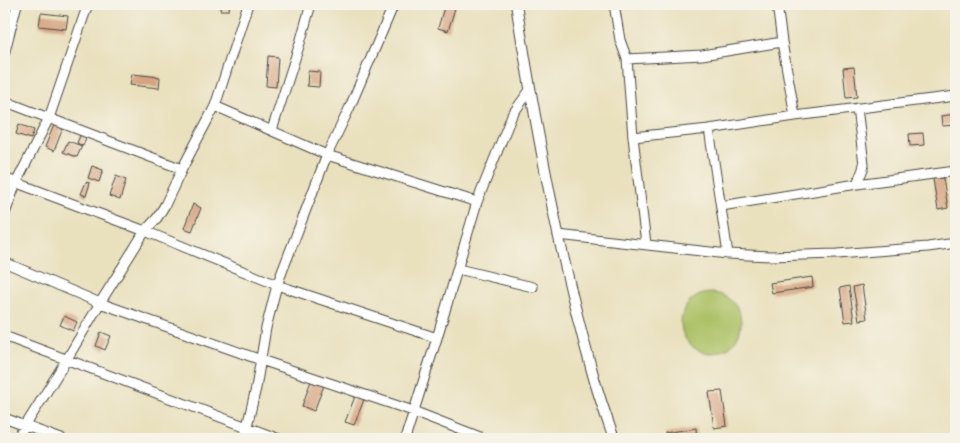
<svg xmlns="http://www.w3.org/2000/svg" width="960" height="443" viewBox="0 0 960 443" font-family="'Sorts Mill Goudy',serif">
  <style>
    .green { fill: #abc165; stroke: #6b7648 }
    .building { fill: #d5a481 }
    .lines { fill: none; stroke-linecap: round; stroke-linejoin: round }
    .minor-casing { stroke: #484641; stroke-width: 11 }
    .major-casing { stroke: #484641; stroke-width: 12 }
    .minor { stroke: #fff; stroke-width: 9 }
    .major { stroke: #fff; stroke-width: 10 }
  </style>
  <rect width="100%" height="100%" fill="#f7f3e8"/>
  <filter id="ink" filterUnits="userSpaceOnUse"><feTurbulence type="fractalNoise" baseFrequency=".02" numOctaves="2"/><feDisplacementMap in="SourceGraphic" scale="10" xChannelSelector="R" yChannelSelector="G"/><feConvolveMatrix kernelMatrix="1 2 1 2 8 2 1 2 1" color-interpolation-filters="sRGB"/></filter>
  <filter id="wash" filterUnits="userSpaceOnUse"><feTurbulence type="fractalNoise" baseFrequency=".0096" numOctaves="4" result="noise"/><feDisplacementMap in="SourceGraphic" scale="20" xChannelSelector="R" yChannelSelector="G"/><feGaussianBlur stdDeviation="1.12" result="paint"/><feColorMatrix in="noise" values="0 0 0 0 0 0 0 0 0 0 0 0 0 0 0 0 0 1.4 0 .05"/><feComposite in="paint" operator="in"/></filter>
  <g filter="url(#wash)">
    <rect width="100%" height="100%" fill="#e9e0bd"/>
    <path class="green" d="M681 323a30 30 0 1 1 60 0a30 30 0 1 1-60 0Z"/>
    <g id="blocks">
      <path class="building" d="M221,4H230L229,10H220Z
        M445,4L456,5L448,31L438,28Z
        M41,13L68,16L66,29L39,26Z
        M953,21H956V38H955Z
        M268,56L278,57L276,87L266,86Z
        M854,67L857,97L846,98L843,68Z
        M308,71L320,72L319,87L307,86Z
        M132,74L160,77L159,88L130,85Z
        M956,114V125L942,126L941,116Z
        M19,124L34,130L31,139L16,134Z
        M54,125L63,128L54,151L45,147Z
        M81,133L87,135L83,146L77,143Z
        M923,133L924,145L910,146L909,134Z
        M68,141L82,146L77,157L63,152Z
        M92,166L103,170L99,182L88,178Z
        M116,176L126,180L120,200L109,196Z
        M943,178L948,208L938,210L933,179Z
        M86,182L90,183L86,196L81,194Z
        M193,204L201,208L192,231L184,228Z
        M812,277L813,287L772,293L770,283Z
        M862,285L867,319L859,320L853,287Z
        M849,286L854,321L845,322L840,288Z
        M64,316L77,322L73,331L60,325Z
        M101,332L111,336L105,350L96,346Z
        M312,378L325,383L314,411L302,406Z
        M722,391L727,426L714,428L709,392Z
        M356,394L365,397L354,425L345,422Z
        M696,428L697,439H666L665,433Z"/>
    </g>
  </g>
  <g filter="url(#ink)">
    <use href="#blocks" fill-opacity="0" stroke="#484641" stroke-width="1"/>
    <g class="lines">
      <defs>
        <path id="minor" d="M614,4L620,40L627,59L633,137L646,244
          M777,4L782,42L795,116
          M4,55L17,4
          M627,59L702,55L782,42
          M4,101L182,169
          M215,106L327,155L477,202
          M857,108L864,164L863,169L857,184
          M709,129L728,254
          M272,130L300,43L311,4
          M633,137L709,129L795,116L956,96
          M4,178L145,231L277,285L437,338
          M721,206L857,184L956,171
          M4,216L16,183L49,118L88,4
          M558,235L728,254L770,256L837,254L928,247L956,243
          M4,262L100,303L261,360L413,411L485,439
          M458,269L533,287
          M4,336L279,439
          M4,418L61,439
          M17,439L67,359L100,303L145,231L157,218L165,205L182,169L215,106L248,4
          M244,439L256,388L266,328L277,285L327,155L349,109L394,4
          M405,439L437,338L477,202L512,115L530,90"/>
        <path id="major" d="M516,4C536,127 558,251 592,371C598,394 606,416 614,439"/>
      </defs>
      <use href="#minor" class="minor-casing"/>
      <use href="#major" class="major-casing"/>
      <use href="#minor" class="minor"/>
      <use href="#major" class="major"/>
    </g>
  </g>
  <rect width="960" height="443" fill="none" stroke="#f7f3e8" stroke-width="20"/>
</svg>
